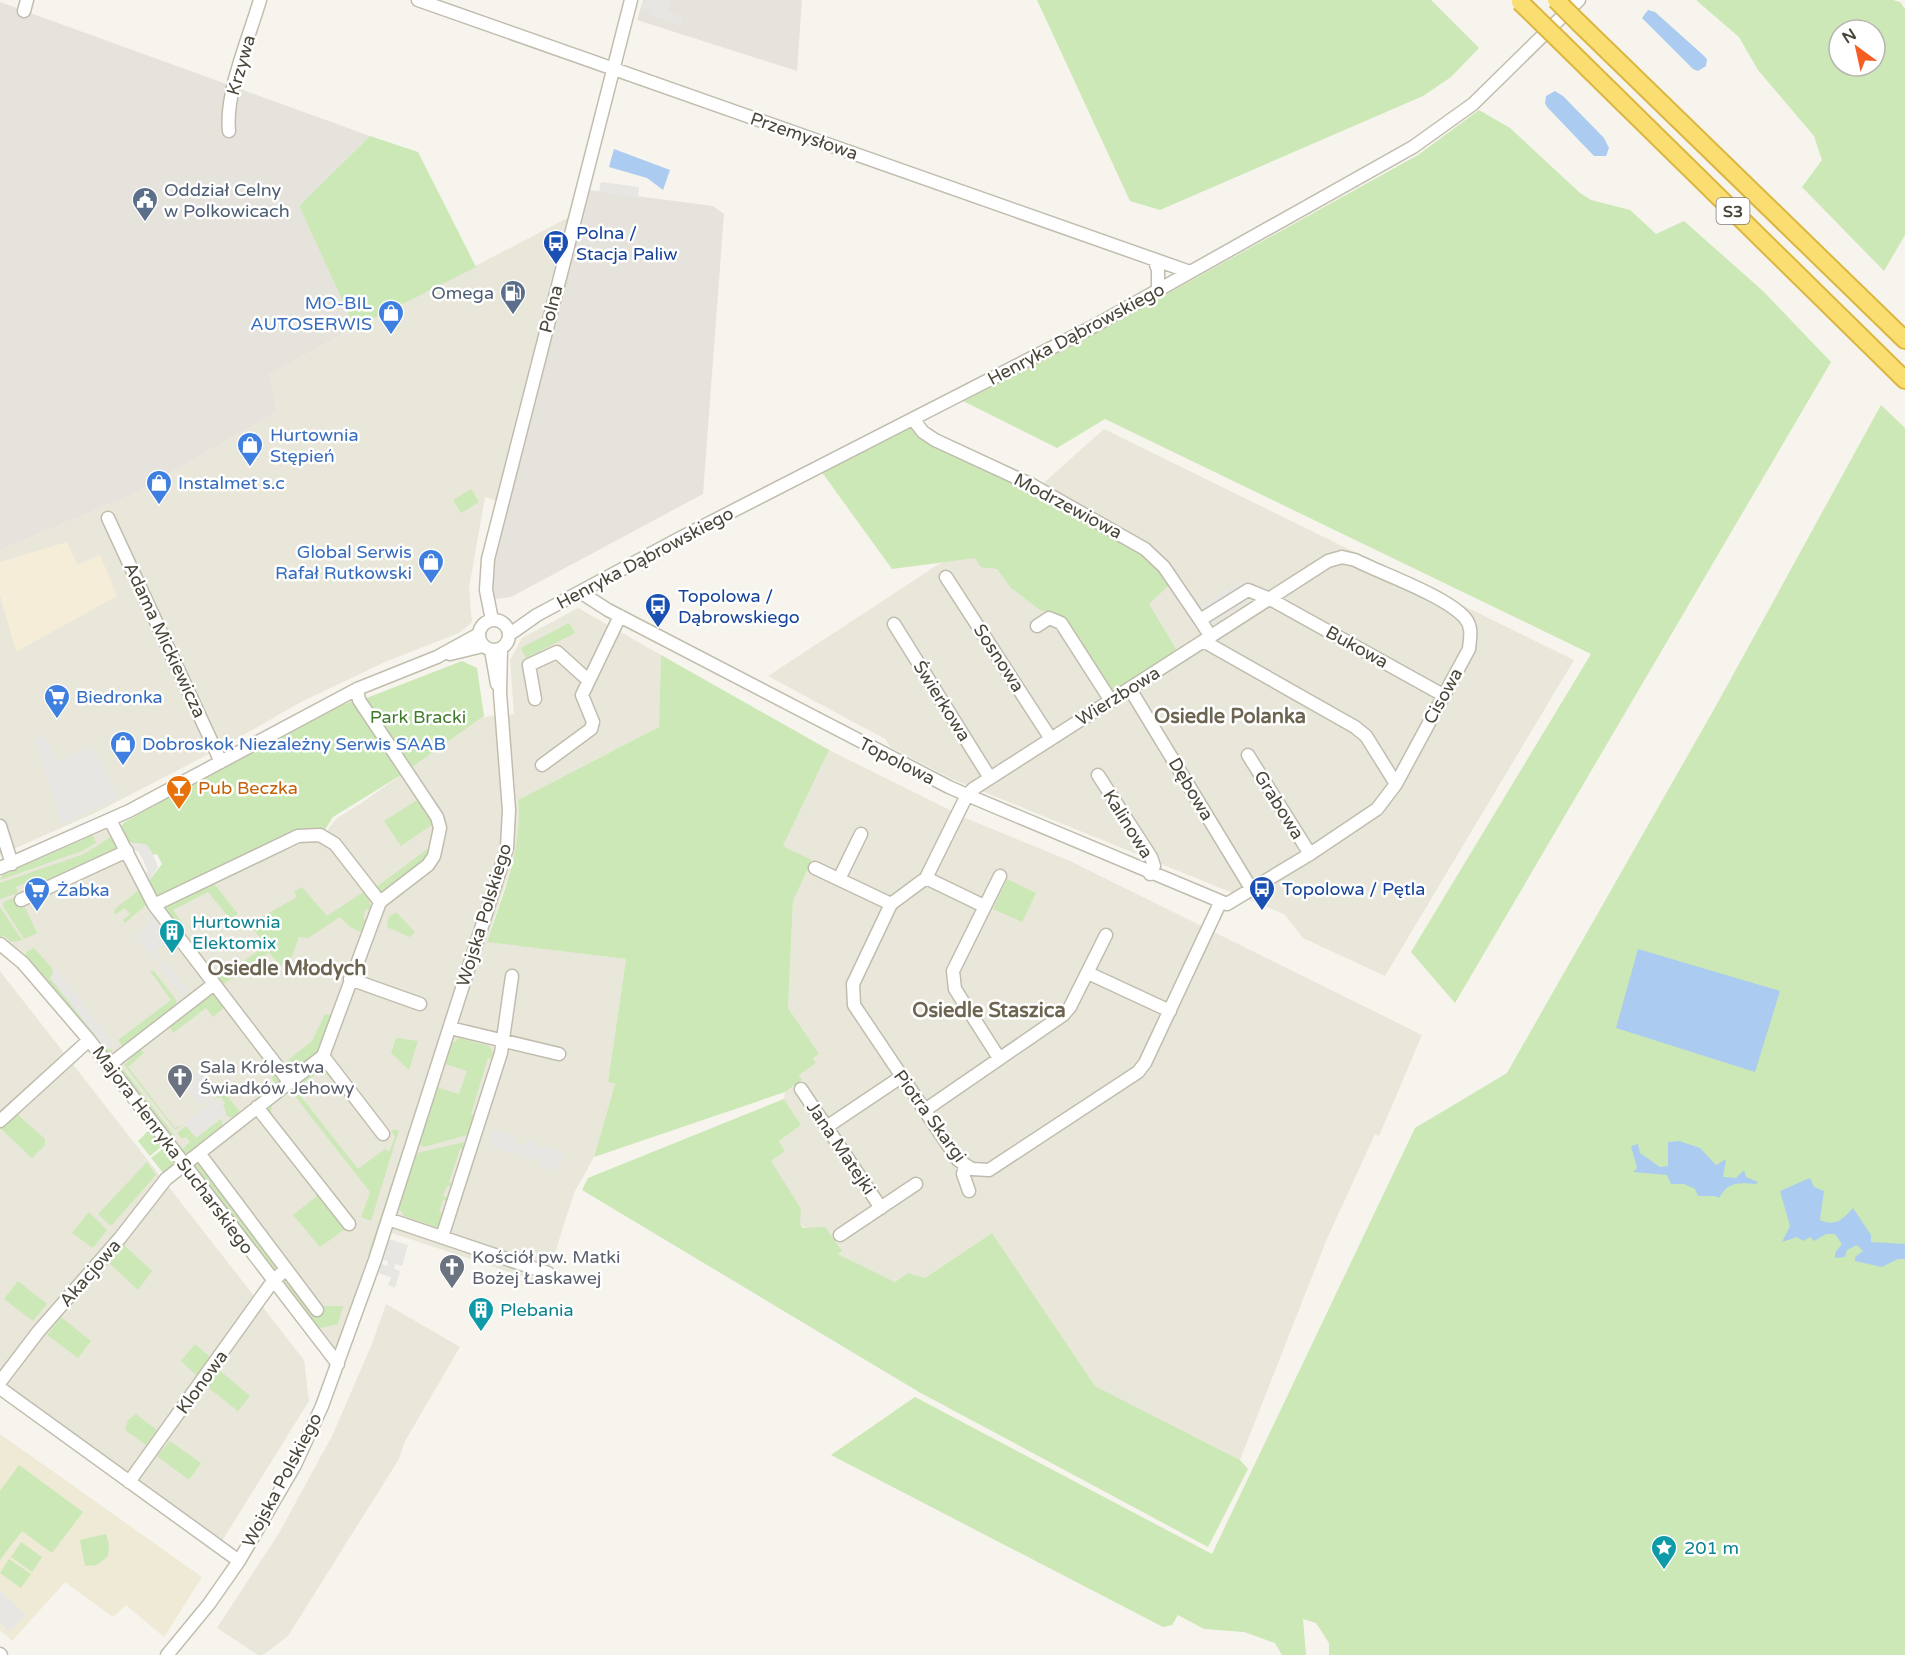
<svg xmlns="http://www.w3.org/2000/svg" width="1905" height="1655" viewBox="0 0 1905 1655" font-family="'Varela Round',sans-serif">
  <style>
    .residential { fill: #e9e7da }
    .commercial { fill: #f6edd8 }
    .industrial { fill: #e6e3dd }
    .education { fill: #eeead6 }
    .green { fill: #cbe8b6; fill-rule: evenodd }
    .parking { fill: #e8e6e3 }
    .water { fill: #abcbf0 }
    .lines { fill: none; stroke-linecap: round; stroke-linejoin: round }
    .minor-casing { stroke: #c1bdae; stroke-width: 15 }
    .highway-casing { stroke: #dbb640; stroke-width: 20 }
    .minor { stroke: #fff; stroke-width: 12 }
    .highway { stroke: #fbde72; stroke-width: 16 }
    .highway-bridge-casing { stroke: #dbb640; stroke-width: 20; stroke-linecap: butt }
    .highway-bridge { stroke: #fbde72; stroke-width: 16 }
    .labels { text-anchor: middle; stroke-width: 5; stroke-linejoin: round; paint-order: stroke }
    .shield { fill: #fff; stroke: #807e74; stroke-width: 1.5 }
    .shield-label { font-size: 16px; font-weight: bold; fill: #4a4639 }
    .street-label { font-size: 18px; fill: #4a4639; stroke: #fff }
    .service-label { font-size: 18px; fill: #4e5e75; stroke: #fff; text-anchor: start }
    .transit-label { font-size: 18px; fill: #164399; stroke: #fff; text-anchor: start }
    .shop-label { font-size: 18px; fill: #366cbe; stroke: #fff; text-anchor: start }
    .park-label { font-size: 18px; fill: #417c2c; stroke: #fff }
    .food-label { font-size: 18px; fill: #c56008; stroke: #fff; text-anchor: start }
    .culture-label { font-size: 18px; fill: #0d838f; stroke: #fff; text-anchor: start }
    .worship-label { font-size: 18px; fill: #5b616d; stroke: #fff; text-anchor: start }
    .neighbourhood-label { font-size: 20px; font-weight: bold; fill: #6d6551; stroke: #fff }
  </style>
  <rect width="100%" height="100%" fill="#f6f4ec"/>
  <path class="residential" d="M575,214L501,502L485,497L469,588L472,622L459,633L385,662L301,702L226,745L97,812L0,855V550L131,495L277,412L268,374Z
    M1104,429L1574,660L1385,976L1303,938L1284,914L952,779L890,747L885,739L768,676L991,530Z
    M578,608L661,655L659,727L518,800L519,829L515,854L487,941L626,959L608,1082L615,1084L594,1157L574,1193L545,1284L383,1230L338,1364L0,937V877L116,825L158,906L325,833L337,818L360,804L483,717L514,714L510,660L522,638Z
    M829,750L968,819L1070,861L1422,1035L1379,1136L1375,1134L1326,1241L1240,1460L1095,1386L992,1233L925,1278L908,1273L895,1282L838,1254L841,1252L800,1224L771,1161L785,1151L779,1141L801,1125L784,1099L785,1092L802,1081L799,1075L816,1063L813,1058L818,1054L788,1008L793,901L812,860L783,846Z
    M0,971L304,1360L309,1401L222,1541L0,1382Z
    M386,1304L460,1347L404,1443L399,1459L288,1636L263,1655H258L217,1628L279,1533L332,1436L372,1344Z"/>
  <path class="commercial" d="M67,542L77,565L100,555L117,596L16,652L0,595V562Z"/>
  <path class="industrial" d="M643,0H802L797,71L637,20Z
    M0,2L370,136L299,206L355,328L269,374L277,412L131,495L0,550Z
    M582,189L713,206L724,214L703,494L511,597L495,599L486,590Z"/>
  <path class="education" d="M0,1434L202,1577L164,1637L126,1605L113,1617L65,1582L12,1641L0,1630Z"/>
  <path class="green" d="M1037,0H1431L1479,48L1451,77L1423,96L1160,210L1130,201Z
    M1696,0H1893L1900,2L1905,9V235L1884,271L1802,187L1822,160L1814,136L1758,70L1739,37ZM1839,30H1875V66H1839Z
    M1479,110L1510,128L1580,193L1591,200L1630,210L1656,234L1684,221L1763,291L1831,362L1455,1003L1411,952L1591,654L1105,419L1057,448L963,401L1100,331L1418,155Z
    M370,136L418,152L476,267L355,328L299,206Z
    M1881,405L1905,428V1655H1329V1643L1316,1623L1303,1619L1306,1655H1282L1275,1643L1244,1632L1204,1629L1178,1615L1172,1625L1163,1627L831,1455L915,1397L1212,1554L1415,1128L1507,1073L1717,704Z
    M909,428L1034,489L1140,550L1171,583L1149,604L1177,651L1111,693L1065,619L1040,610L1011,588L997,569L981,567L975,558L892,569L821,471Z
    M471,489L479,502L461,513L453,500Z
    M569,623L575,633L526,658L521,648Z
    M661,655L829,750L783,846L812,860L793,901L788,1008L819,1054L813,1058L816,1063L799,1075L802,1080L785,1092L594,1157L615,1084L608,1082L626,959L487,942C502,896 523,849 518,800L659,727Z
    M462,661L477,668L484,716L408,770L364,699Z
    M352,701L401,775L333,817L323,833L157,898L154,896L148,882L162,864L157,854L153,855L147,845L127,842L121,828L123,823L318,716Z
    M419,799L436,822L401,846L384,821Z
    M436,831L434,845L427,859L383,892L375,891L369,886L372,883L376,887L433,845L432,832Z
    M93,835L96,843L82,851L0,880L2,875Z
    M114,835L119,849L37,888L30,881L16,887L18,893L0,899V883L84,854Z
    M1007,879L1036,893L1022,922L993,909Z
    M212,881L238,914L230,919L208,892L173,910L183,924L177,928L163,909L164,905Z
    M302,887L327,916L365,891L369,898L371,909L365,910L363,918L367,920L363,933L350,927L340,917L308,938L299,937L292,956L281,966L269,953L223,988L273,948L221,986L215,978L226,969L229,972L266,945L249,924L297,897L294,892Z
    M139,890L146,905L125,923L123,920L130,914L125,908L114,915L115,909Z
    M19,895L37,933L24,939L3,906L4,902Z
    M0,907L22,940L11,942L4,936L0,937Z
    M396,912L415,932L410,937L387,927L389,917Z
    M34,948L52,968L53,975L106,1048L112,1050V1056L109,1058L26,958V952Z
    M150,971H154L176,1000V1007L124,1048L118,1040L171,1000Z
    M211,993L226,1006L213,1017L206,1008L173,1033L168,1023Z
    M325,1014L334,1016L320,1052L295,1073H290L282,1065L312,1041Z
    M396,1038L418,1041L409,1070L391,1053Z
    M459,1038L489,1046L493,1052L491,1059L488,1058L471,1114L474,1116L467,1135L424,1147L418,1143L436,1087L459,1094L467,1071L445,1064L452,1044Z
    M140,1048L144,1053L128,1067L175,1128L184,1124L175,1130L124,1065L131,1059L128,1055Z
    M128,1058L120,1065L175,1136L170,1139L114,1069Z
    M323,1066L335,1078L332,1080L322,1070L295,1089L358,1169L385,1149L389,1152L395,1137L391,1130H399L371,1221L361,1217L370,1192L291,1091L272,1105L271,1113L268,1116L267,1107Z
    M277,1072L281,1084L234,1119L227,1116L223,1105L225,1103L221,1097L214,1099L224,1092L240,1112L275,1084L271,1077Z
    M784,1099L801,1125L779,1141L785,1151L771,1161L801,1209L800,1224L803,1228L825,1227L842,1251L838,1254L895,1282L908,1273L925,1278L992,1233L1095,1386L1240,1460L1248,1469L1208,1547L919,1392L582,1190L588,1178Z
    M16,1113L45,1139V1145L32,1158L0,1128Z
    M221,1119L223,1127L186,1156L179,1152L190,1142L186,1137L182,1139L177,1133L186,1126L196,1138Z
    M150,1129L162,1146L150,1156L138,1141Z
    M409,1130H412L371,1256L368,1255Z
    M464,1142L463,1149H460L449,1182L454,1185L447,1186L443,1196L448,1198V1201L443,1200L439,1212L443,1213L438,1226L435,1227L404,1216L399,1208L417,1153Z
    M164,1148L174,1163L165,1175L151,1158Z
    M147,1162L156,1175L111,1226L98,1214Z
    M196,1162L277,1263L276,1269L271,1271L191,1164Z
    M315,1187L347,1228L320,1247L293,1215L317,1196L312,1188Z
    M89,1212L107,1230L93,1248L72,1233Z
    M124,1245L152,1271L138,1290L109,1263Z
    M287,1280L314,1312L324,1306H343L338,1324L316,1329L282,1283Z
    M18,1281L47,1304L33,1321L4,1299Z
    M61,1317L91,1341L78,1358L47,1335Z
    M195,1344L210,1357L197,1376L181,1361Z
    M219,1370L250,1396L238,1411L206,1386Z
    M136,1414L157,1430L146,1445L125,1430L128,1420Z
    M170,1441L201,1463L189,1480L157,1456Z
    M19,1465L83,1512L52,1553L22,1531L0,1560V1491Z
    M106,1534L109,1544L108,1556L97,1565L85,1566L80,1540Z
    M21,1542L42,1557L32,1572L11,1557Z
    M9,1559L31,1574L21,1588L0,1573Z"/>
  <path class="parking" d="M646,0H672L668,12L683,18L680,25L648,14L650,10L643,8Z
    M601,182L639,187L638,198L599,192Z
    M1240,581L1268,589L1212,625L1200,606Z
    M44,734L58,761L92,745L118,797L62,824L35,740Z
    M127,842L147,845L153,855L158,867L148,882L144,875L148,871L139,852L135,850L133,854Z
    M151,915L171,940L156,951L160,957L155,961L135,935L140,931L150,944L142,929L150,922L146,916Z
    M163,960L188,990L182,995L158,964Z
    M56,968L114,1045L110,1048H105L50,978Z
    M199,1071L215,1093L209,1098L220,1107L223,1105L226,1114L196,1137L184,1123L208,1105L205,1100L199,1104L183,1083Z
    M494,1129L516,1136L514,1142L525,1147L528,1140L537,1144V1150L547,1146L564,1152L557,1172L542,1167L538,1160L492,1147L490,1143Z
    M389,1239L408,1245L402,1266L395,1264L394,1269L400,1271L395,1288L388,1285L391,1277L378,1273L381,1264L387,1266L388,1261L383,1260Z
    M0,1591L26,1615L10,1632L0,1623Z"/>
  <path class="water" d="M1648,10L1655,12L1702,54L1707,59L1706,66L1698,71L1693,69L1642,18Z
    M1555,91L1563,96L1604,138L1609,148L1606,156H1594L1547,107L1545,103L1546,96Z
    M614,149L670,170L663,190L647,178L609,167Z
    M1638,949L1780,991L1755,1072L1616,1028Z
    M1679,1141L1700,1148L1716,1165L1726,1159L1723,1177L1736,1178L1744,1170L1746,1177L1758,1182L1756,1184C1738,1183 1729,1181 1719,1198L1715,1196H1698L1695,1189L1684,1184H1671L1667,1175L1633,1172L1637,1168L1631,1146L1638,1144L1640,1153L1660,1167L1668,1166V1142Z
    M1810,1178L1814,1187L1824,1191L1820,1220C1836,1227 1843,1219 1853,1208L1871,1235V1242L1905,1244V1259H1898L1882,1267L1855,1261V1257L1863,1251L1857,1245L1847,1250L1845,1257L1835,1258V1253L1842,1244L1835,1234H1826L1814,1241L1810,1237L1803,1241L1797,1237L1782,1242L1790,1226L1780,1191Z"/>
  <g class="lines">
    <defs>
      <path id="minor" d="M418,0L1190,272
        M24,11L27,0
        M229,131C225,92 249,38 260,0
        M1154,259L1158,270V290
        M913,419L923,432L935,440L1032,485L1145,549L1164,567L1200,620
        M108,518L221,762
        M946,577L1051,739
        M580,592L608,610L949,787L967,795L1227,904L1310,854L1377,809L1396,784L1469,649C1470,638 1473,627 1465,618C1446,596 1383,574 1355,560L1342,557L1328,561L973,789L967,795L926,878L891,904L853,984L854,1005L958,1160L972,1169L989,1170L1138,1072L1145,1063L1220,903
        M479 635a15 15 0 1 1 30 0a15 15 0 1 1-30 0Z
        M492,620L486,590L488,559L631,0
        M894,624L990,778
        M1037,626L1049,618L1061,623L1111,701
        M510,634L537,615L682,537L1096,325L1413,147L1473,104L1579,0
        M1211,637L1200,620L1248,590L1270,599L1443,695
        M1205,642L1355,727L1366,736L1396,784
        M491,650L497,684
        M450,654L483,646
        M1130,689L1252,890
        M535,699L529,665L557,652L588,680
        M1248,755L1310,854
        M542,765L591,729L593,722L582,695L620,616
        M1098,775L1151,857L1154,866L1150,874
        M110,820L154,905L290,1083
        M0,826L12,864
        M0,868L129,811L357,689L437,657L479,634
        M815,868L891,904
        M926,878L984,906
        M839,879L861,834
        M21,900L127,851
        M154,905L298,836L320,835L335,844L380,902
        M0,944L23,963L89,1040L338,1364
        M1088,973L1170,1011
        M350,979L420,1004
        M450,1028L559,1054
        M323,1056L383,1134
        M999,1058L955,989L953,971L1000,876
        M108,1066L214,984
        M801,1089L881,1208
        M257,1107L349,1224
        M925,1110L1063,1015L1070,1007L1106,935
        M0,1121L89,1040
        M828,1126L901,1077
        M199,1153L317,1310
        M965,1166L963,1174L969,1191
        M388,1219L548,1273
        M840,1235L916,1184
        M442,1237L501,1053L512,976
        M0,1382L38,1332L120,1238L166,1179L323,1056L380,902L428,865L434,856L440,828L437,817L359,700L357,689
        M0,1388L239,1561
        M129,1482L260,1299L273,1281L285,1270
        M0,1654L1,1655
        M167,1655L209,1604L239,1561L295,1465L322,1406L375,1260L507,848L509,810L500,693L501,649"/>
      <path id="highway" d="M1580,24L1905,340
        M1561,42L1905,380"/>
    </defs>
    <use href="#minor" class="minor-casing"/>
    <use href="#highway" class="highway-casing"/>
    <use href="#minor" class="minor"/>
    <use href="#highway" class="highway"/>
    <defs>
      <path id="highway-bridge" d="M1556,0L1580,24
        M1520,2L1561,42"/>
    </defs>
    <use href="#highway-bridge" class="highway-bridge-casing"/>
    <use href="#highway-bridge" class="highway-bridge"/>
  </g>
  <defs>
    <symbol id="civic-pin" viewBox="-11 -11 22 30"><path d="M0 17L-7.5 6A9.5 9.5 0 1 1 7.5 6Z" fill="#5c6f8a" stroke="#fff"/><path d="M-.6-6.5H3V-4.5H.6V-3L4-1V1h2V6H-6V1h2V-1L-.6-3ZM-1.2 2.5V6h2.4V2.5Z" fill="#fff"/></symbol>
    <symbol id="bus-pin" viewBox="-11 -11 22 30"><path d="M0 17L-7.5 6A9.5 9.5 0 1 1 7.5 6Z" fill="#1a4fb4" stroke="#fff"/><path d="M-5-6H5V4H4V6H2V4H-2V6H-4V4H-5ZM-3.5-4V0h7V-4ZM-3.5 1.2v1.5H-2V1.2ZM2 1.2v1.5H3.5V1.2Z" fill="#fff"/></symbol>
    <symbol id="fuel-pin" viewBox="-11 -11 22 30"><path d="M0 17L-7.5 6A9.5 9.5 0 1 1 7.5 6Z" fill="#5c6f8a" stroke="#fff"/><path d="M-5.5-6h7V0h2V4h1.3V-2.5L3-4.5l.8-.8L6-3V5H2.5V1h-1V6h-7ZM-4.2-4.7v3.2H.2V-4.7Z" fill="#fff"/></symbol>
    <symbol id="shop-pin" viewBox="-11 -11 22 30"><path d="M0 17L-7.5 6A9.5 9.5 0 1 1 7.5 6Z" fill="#3f7fe0" stroke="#fff"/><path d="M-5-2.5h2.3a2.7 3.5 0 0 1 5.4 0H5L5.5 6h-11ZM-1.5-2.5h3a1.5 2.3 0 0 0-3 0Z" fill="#fff"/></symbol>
    <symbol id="supermarket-pin" viewBox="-11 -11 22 30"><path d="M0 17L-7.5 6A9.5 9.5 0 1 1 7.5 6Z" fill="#3f7fe0" stroke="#fff"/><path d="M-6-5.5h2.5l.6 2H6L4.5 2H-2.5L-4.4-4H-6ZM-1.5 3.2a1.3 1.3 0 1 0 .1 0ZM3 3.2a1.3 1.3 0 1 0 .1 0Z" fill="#fff"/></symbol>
    <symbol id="bar-pin" viewBox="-11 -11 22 30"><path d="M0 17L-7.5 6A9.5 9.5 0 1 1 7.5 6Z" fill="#e8710a" stroke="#fff"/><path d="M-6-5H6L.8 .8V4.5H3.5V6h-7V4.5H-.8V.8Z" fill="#fff"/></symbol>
    <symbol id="building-pin" viewBox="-11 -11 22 30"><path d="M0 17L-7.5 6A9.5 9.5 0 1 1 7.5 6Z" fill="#0f9aa8" stroke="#fff"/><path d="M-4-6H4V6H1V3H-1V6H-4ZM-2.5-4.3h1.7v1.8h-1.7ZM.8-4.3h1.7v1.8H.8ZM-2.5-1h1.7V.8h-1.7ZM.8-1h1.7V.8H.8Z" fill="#fff"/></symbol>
    <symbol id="church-pin" viewBox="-11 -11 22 30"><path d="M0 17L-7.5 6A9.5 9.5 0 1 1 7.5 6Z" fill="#6b7280" stroke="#fff"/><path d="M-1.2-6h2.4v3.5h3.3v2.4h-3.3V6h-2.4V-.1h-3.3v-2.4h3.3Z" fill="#fff"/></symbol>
    <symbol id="sight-pin" viewBox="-11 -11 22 30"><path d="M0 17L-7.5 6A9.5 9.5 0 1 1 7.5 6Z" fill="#0f9aa8" stroke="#fff"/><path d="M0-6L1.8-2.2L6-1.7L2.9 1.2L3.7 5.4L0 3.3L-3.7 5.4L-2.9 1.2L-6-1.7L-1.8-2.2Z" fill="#fff"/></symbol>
  </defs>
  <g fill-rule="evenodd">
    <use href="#civic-pin" x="130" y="185" width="30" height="40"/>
    <use href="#bus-pin" x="541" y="228" width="30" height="40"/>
    <use href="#fuel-pin" x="498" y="278" width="30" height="40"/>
    <use href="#shop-pin" x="376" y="298" width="30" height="40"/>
    <use href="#shop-pin" x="235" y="430" width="30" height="40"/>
    <use href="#shop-pin" x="144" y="468" width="30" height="40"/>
    <use href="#shop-pin" x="416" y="547" width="30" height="40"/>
    <use href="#bus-pin" x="643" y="591" width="30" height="40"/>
    <use href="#supermarket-pin" x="42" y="682" width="30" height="40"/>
    <use href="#shop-pin" x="108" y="729" width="30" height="40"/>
    <use href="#bar-pin" x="164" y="773" width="30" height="40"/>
    <use href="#bus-pin" x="1247" y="874" width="30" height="40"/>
    <use href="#supermarket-pin" x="22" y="875" width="30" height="40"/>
    <use href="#building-pin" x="157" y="917" width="30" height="40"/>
    <use href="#church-pin" x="165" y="1062" width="30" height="40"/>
    <use href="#church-pin" x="437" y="1252" width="30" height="40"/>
    <use href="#building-pin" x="466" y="1295" width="30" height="40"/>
    <use href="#sight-pin" x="1649" y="1533" width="30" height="40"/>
  </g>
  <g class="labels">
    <rect class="shield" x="1716.5" y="198" width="33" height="26" rx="4.5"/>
    <g class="shield-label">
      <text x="1733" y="217">S3</text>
    </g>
    <g class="street-label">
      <text transform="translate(241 65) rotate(-74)" y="6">Krzywa</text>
      <text transform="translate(804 136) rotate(19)" y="6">Przemysłowa</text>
      <text transform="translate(551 309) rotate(-76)" y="6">Polna</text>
      <text transform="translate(1076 334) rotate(-28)" y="6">Henryka Dąbrowskiego</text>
      <text transform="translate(1068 506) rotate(28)" y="6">Modrzewiowa</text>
      <text transform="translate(645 558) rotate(-28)" y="6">Henryka Dąbrowskiego</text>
      <text transform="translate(165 640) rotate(65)" y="6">Adama Mickiewicza</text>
      <text transform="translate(1357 647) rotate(29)" y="6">Bukowa</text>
      <text transform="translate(999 658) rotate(57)" y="6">Sosnowa</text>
      <text transform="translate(1118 696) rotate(-32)" y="6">Wierzbowa</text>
      <text transform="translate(1443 696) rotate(-61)" y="6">Cisowa</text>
      <text transform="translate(942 701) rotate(58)" y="6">Świerkowa</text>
      <text transform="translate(897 761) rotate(27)" y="6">Topolowa</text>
      <text transform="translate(1191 789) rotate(59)" y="6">Dębowa</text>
      <text transform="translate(1279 805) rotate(58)" y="6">Grabowa</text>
      <text transform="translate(1128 824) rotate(58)" y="6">Kalinowa</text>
      <text transform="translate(484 915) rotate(-73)" y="6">Wojska Polskiego</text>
      <text transform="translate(930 1116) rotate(54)" y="6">Piotra Skargi</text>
      <text transform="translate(841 1148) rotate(56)" y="6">Jana Matejki</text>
      <text transform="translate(173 1150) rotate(53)" y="6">Majora Henryka Sucharskiego</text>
      <text transform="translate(90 1273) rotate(-49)" y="6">Akacjowa</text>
      <text transform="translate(202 1382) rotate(-54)" y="6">Klonowa</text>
      <text transform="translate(282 1480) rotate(-62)" y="6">Wojska Polskiego</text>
    </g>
    <g class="service-label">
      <text x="164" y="196">Oddział Celny<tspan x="164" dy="21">w Polkowicach</tspan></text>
      <text x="494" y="299" text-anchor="end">Omega</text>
    </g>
    <g class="transit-label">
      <text x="576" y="239">Polna /<tspan x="576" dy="21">Stacja Paliw</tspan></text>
      <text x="678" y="602">Topolowa /<tspan x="678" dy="21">Dąbrowskiego</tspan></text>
      <text x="1282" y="895">Topolowa / Pętla</text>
    </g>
    <g class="shop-label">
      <text x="372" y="309" text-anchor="end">MO-BIL<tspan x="372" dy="21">AUTOSERWIS</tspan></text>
      <text x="270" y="441">Hurtownia<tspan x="270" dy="21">Stępień</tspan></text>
      <text x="178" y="489">Instalmet s.c</text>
      <text x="412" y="558" text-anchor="end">Global Serwis<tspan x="412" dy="21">Rafał Rutkowski</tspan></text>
      <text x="76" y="703">Biedronka</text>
      <text x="142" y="750">Dobroskok Niezależny Serwis SAAB</text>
      <text x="57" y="896">Żabka</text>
    </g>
    <g class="park-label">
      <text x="418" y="723">Park Bracki</text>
    </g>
    <g class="food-label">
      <text x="198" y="794">Pub Beczka</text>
    </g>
    <g class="culture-label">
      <text x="192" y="928">Hurtownia<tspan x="192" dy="21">Elektomix</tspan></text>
      <text x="500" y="1316">Plebania</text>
      <text x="1684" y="1554">201 m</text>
    </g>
    <g class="worship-label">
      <text x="200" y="1073">Sala Królestwa<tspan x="200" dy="21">Świadków Jehowy</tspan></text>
      <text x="472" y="1263">Kościół pw. Matki<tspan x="472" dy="21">Bożej Łaskawej</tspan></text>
    </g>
    <g class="neighbourhood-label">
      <text x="1230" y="723">Osiedle Polanka</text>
      <text x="287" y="975">Osiedle Młodych</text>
      <text x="989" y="1017">Osiedle Staszica</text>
    </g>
  </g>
  <g transform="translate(1857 48) rotate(327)"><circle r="28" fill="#ffffff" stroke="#b7b5b0" stroke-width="1.5"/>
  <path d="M0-4.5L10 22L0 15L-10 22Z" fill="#f65d23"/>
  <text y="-9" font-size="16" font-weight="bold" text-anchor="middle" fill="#4a4639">N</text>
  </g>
</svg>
